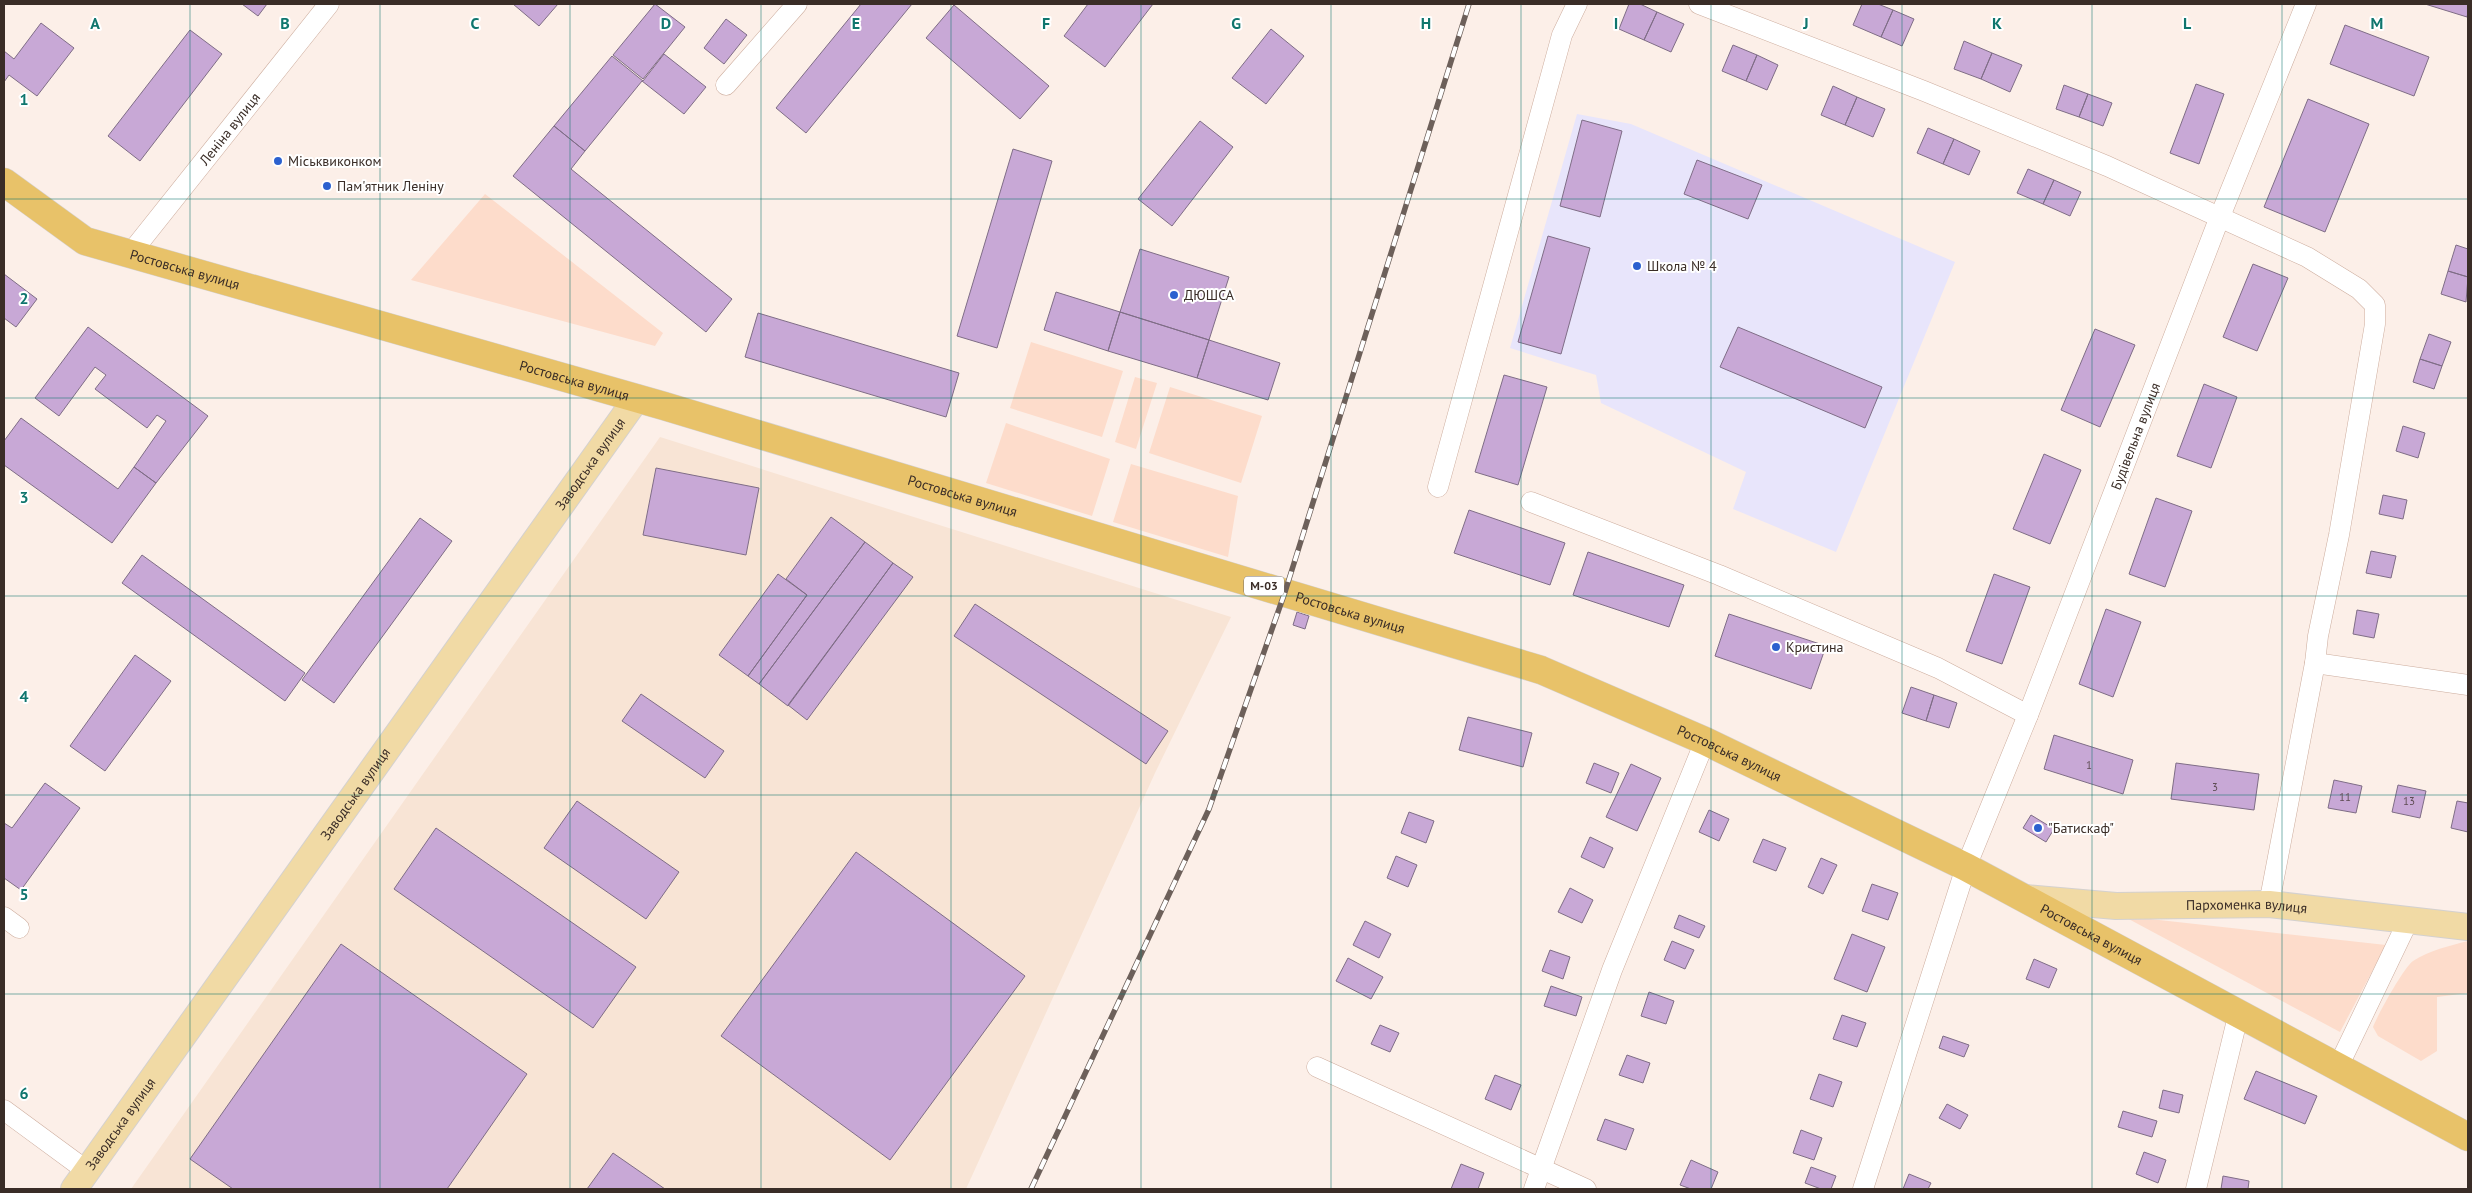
<svg xmlns="http://www.w3.org/2000/svg" width="2472" height="1193" viewBox="0 0 2472 1193" font-family="'PT Sans',sans-serif">
  <style>
    .industrial { fill: #f8e4d5 }
    .education { fill: #e8e5fb }
    .green { fill: #fddccb }
    .building { fill: #c8a8d6; stroke: #7f6d86 }
    .lines { fill: none; stroke-linecap: round; stroke-linejoin: round }
    .minor-casing { stroke: #cdad9e; stroke-width: 21 }
    .major-casing { stroke: #d4d1cf; stroke-width: 28 }
    .highway-casing { stroke: #d4d1cf; stroke-width: 29 }
    .minor { stroke: #fff; stroke-width: 20 }
    .major { stroke: #f1daa5; stroke-width: 26 }
    .highway { stroke: #e8c269; stroke-width: 28 }
    .rail-casing { stroke: #6d605a; stroke-width: 5.5 }
    .rail { stroke: #fff; stroke-width: 4; stroke-dasharray: 11; stroke-linecap: butt }
    .grid { fill: none; stroke: #0f766e; stroke-width: 1; stroke-opacity: 0.55 }
    .poi-dot { fill: #2c61cf; stroke: #fff; stroke-width: 2 }
    .labels { text-anchor: middle; stroke-width: 4; stroke-linejoin: round; paint-order: stroke }
    .number-label { font-size: 11px; fill: #5e4c53 }
    .shield { fill: #fff; stroke: #756c68; stroke-width: 1 }
    .shield-label { font-size: 12px; font-weight: bold; fill: #3a2d27 }
    .street-label { font-size: 14px; fill: #3a2d27; stroke: #fff }
    .poi-label { font-size: 14px; fill: #3a2d27; stroke: #fff; text-anchor: start }
    .grid-label { font-size: 16px; text-anchor: middle; font-weight: bold; fill: #0f766e; stroke: #fff; stroke-width: 4; stroke-linejoin: round; paint-order: stroke }
  </style>
  <rect width="100%" height="100%" fill="#fcefe8"/>
  <path class="industrial" d="M660,437L1231,617L1155,773L966,1189H131Z"/>
  <path class="education" d="M1577,114L1631,124L1955,262L1836,552L1733,509L1746,472L1601,403L1596,375L1510,348Z"/>
  <path class="green" d="M485,194L663,333L655,346L411,280Z
    M1031,342L1123,371L1102,437L1010,408Z
    M1135,377L1157,383L1136,449L1115,442Z
    M1170,387L1262,416L1241,483L1149,453Z
    M1006,423L1110,459L1092,516L986,483Z
    M1131,464L1238,496L1228,557L1113,522Z
    M2123,916L2386,945L2340,1032Z
    M2468,941V993L2437,997V1051L2421,1061L2378,1036L2373,1027C2377,1016 2404,967 2413,961C2430,950 2449,946 2468,941Z"/>
  <path class="building" d="M242,4H267L258,16Z
    M513,4H558L539,26Z
    M655,4L685,27L643,79L613,55Z
    M861,4H912L806,133L776,108Z
    M1088,4H1153L1105,67L1064,36Z
    M1629,4H1640L1657,12L1644,40L1619,29Z
    M1862,4H1878L1893,10L1881,37L1853,25Z
    M2425,4H2468V12L2467,17Z
    M954,5L1049,86L1020,119L926,38Z
    M1893,10L1914,19L1902,46L1881,37Z
    M1657,12L1684,24L1671,52L1644,40Z
    M726,19L747,35L724,64L704,48Z
    M41,23L74,48L37,96L9,75L4,82V51L14,59Z
    M2345,25L2429,57L2414,96L2330,64Z
    M1271,29L1304,56L1266,104L1232,78Z
    M190,30L222,54L140,161L108,136Z
    M1964,41L1992,53L1981,79L1954,69Z
    M1733,45L1757,55L1746,81L1722,71Z
    M1992,53L2022,65L2010,92L1981,79Z
    M664,54L706,87L684,114L642,81L585,151L554,126L612,56L643,81Z
    M1757,55L1778,65L1767,90L1746,81Z
    M2196,84L2224,94L2199,164L2170,153Z
    M2064,85L2088,94L2079,117L2056,109Z
    M1833,86L1857,97L1845,125L1821,115Z
    M2088,94L2112,103L2103,126L2079,117Z
    M1857,97L1885,109L1873,137L1845,125Z
    M2308,99L2369,124L2325,232L2264,207Z
    M1582,120L1622,131L1600,217L1560,206Z
    M1200,121L1233,147L1172,226L1138,199Z
    M554,126L585,151L571,169L732,299L706,332L513,176Z
    M1928,128L1954,139L1943,164L1917,153Z
    M1954,139L1980,151L1969,175L1943,164Z
    M1013,149L1052,161L997,348L957,336Z
    M1697,160L1762,185L1748,219L1684,194Z
    M2028,169L2054,180L2043,204L2017,193Z
    M2054,180L2081,192L2070,216L2043,204Z
    M1548,236L1590,248L1561,354L1518,342Z
    M2456,245L2468,249V277L2448,271Z
    M1140,249L1229,277L1209,340L1120,312Z
    M2253,264L2288,278L2257,351L2223,337Z
    M2448,271L2468,277L2466,302L2441,294Z
    M4,274L37,299L16,327L4,318Z
    M1056,292L1120,312L1108,351L1044,330Z
    M1120,312L1209,340L1197,378L1108,351Z
    M758,313L959,373L946,417L745,357Z
    M88,327L208,416L156,483L134,467L166,421L157,415L147,428L95,389L106,375L95,367L59,416L35,398Z
    M1738,327L1882,387L1865,428L1720,367Z
    M2095,329L2135,345L2100,427L2061,410Z
    M2429,334L2451,342L2442,366L2420,359Z
    M1209,340L1280,363L1268,400L1197,378Z
    M2420,359L2442,366L2434,389L2413,382Z
    M1504,375L1547,387L1518,485L1475,472Z
    M2204,384L2237,397L2211,468L2177,456Z
    M21,418L118,489L134,467L156,483L112,543L4,465V441Z
    M2403,426L2425,433L2418,458L2396,451Z
    M2044,454L2081,470L2050,544L2013,529Z
    M656,468L759,488L746,555L643,535Z
    M2383,495L2407,500L2403,519L2379,514Z
    M2156,498L2192,511L2165,587L2129,574Z
    M1469,510L1565,543L1550,585L1454,553Z
    M831,517L865,542L759,684L748,676L807,595L786,579Z
    M420,518L452,541L334,703L302,680Z
    M865,542L893,563L788,706L759,684Z
    M2371,551L2396,556L2391,578L2366,573Z
    M1588,552L1684,585L1669,627L1573,595Z
    M142,555L305,673L285,701L122,583Z
    M893,563L913,577L807,720L788,705Z
    M778,574L807,595L748,676L719,655Z
    M1994,574L2030,587L2002,664L1966,651Z
    M975,604L1168,731L1146,764L954,636Z
    M2106,609L2141,622L2113,697L2079,684Z
    M2357,610L2379,614L2374,638L2353,634Z
    M1297,612L1309,616L1305,629L1293,625Z
    M1729,614L1826,646L1811,689L1715,656Z
    M135,655L171,681L105,771L70,746Z
    M1911,687L1934,695L1926,721L1902,713Z
    M641,694L724,751L705,778L622,721Z
    M1934,695L1957,703L1949,728L1926,721Z
    M1468,717L1532,733L1523,767L1459,750Z
    M2054,735L2133,760L2123,794L2044,769Z
    M1594,763L1619,773L1611,793L1586,783Z
    M2176,763L2259,774L2254,810L2171,799Z
    M1631,764L1661,778L1637,831L1606,817Z
    M2334,780L2362,786L2356,813L2328,808Z
    M45,783L80,808L21,890L4,878V823L12,828Z
    M2398,785L2426,791L2420,818L2392,812Z
    M577,801L679,872L646,919L544,848Z
    M2457,801L2468,803V832L2451,828Z
    M1709,810L1729,819L1719,841L1699,832Z
    M1409,812L1434,821L1426,843L1401,833Z
    M2031,815L2054,829L2046,842L2023,828Z
    M436,828L636,967L593,1028L394,889Z
    M1590,837L1613,848L1604,868L1581,857Z
    M1763,839L1786,848L1776,871L1753,862Z
    M856,852L1025,976L890,1160L721,1036Z
    M1396,856L1417,865L1408,887L1387,878Z
    M1821,858L1837,865L1823,894L1808,887Z
    M1872,884L1898,893L1888,920L1862,911Z
    M1570,888L1593,900L1582,923L1558,912Z
    M1679,915L1705,926L1699,938L1674,928Z
    M1365,921L1391,934L1379,958L1353,945Z
    M1852,934L1885,947L1867,992L1834,979Z
    M1672,941L1694,950L1685,969L1664,960Z
    M341,944L527,1074L447,1189H233L190,1159Z
    M1550,950L1570,957L1563,979L1542,971Z
    M1348,958L1383,977L1371,999L1336,981Z
    M2034,959L2057,969L2049,988L2026,979Z
    M1551,986L1582,997L1576,1016L1544,1006Z
    M1649,992L1674,1001L1666,1024L1641,1016Z
    M1842,1015L1866,1023L1857,1047L1833,1039Z
    M1380,1025L1399,1033L1390,1052L1371,1044Z
    M1943,1036L1969,1045L1964,1057L1939,1048Z
    M1627,1055L1650,1063L1643,1083L1619,1075Z
    M2256,1071L2317,1096L2305,1124L2244,1099Z
    M1819,1074L1842,1082L1833,1107L1810,1099Z
    M1495,1075L1521,1085L1511,1110L1485,1099Z
    M2163,1090L2183,1095L2179,1113L2159,1108Z
    M1947,1104L1968,1115L1960,1129L1939,1118Z
    M2123,1111L2157,1121L2152,1137L2118,1127Z
    M1605,1119L1634,1129L1626,1150L1597,1140Z
    M1801,1130L1822,1138L1814,1160L1793,1153Z
    M2144,1152L2166,1160L2158,1183L2136,1174Z
    M613,1153L665,1189H587Z
    M1691,1160L1718,1172L1711,1189H1691L1680,1185Z
    M1461,1164L1484,1173L1478,1189H1451Z
    M1811,1167L1836,1176L1831,1189H1821L1805,1183Z
    M1909,1174L1931,1183L1928,1189H1903Z
    M2223,1176L2249,1181L2248,1189H2221Z"/>
  <g class="lines">
    <defs>
      <g id="minor">
        <path d="M1699,4L1924,91L2107,166L2307,257L2359,289L2375,305V324L2339,535L2318,636L2315,663L2269,904"/>
        <path d="M726,85L797,4"/>
        <path id="s1" d="M130,254L329,4"/>
        <path d="M1438,487L1562,35L1577,4"/>
        <path d="M1531,502L1719,575L1938,668L2028,715"/>
        <path d="M2315,663L2468,685"/>
        <path d="M4,917L19,928"/>
        <path d="M1317,1067L1586,1189"/>
        <path d="M2338,1067L2408,921"/>
        <path d="M4,1110L87,1171"/>
        <path d="M1534,1189L1612,970L1705,741"/>
        <path id="s2" d="M1863,1189L1966,867L2028,715L2219,219L2306,4"/>
        <path d="M2196,1189L2239,1012"/>
      </g>
      <g id="major">
        <path id="s3" d="M2025,898L2116,906L2269,904L2468,927"/>
        <path id="s4" d="M74,1189L637,398"/>
      </g>
      <g id="highway">
        <path id="s5" d="M4,182L85,241L664,406L1541,670L1705,741L1966,867L2468,1137"/>
      </g>
    </defs>
    <use href="#minor" class="minor-casing"/>
    <use href="#major" class="major-casing"/>
    <use href="#highway" class="highway-casing"/>
    <use href="#minor" class="minor"/>
    <use href="#major" class="major"/>
    <use href="#highway" class="highway"/>
    <defs>
      <path id="rail" d="M1031,1189L1209,809L1285,592L1469,4"/>
    </defs>
    <use href="#rail" class="rail-casing"/>
    <use href="#rail" class="rail"/>
  </g>
  <path class="grid" d="M190,4V1189M380,4V1189M570,4V1189M761,4V1189M951,4V1189M1141,4V1189M1331,4V1189M1521,4V1189M1711,4V1189M1902,4V1189M2092,4V1189M2282,4V1189M4,199H2468M4,398H2468M4,596H2468M4,795H2468M4,994H2468"/>
  <g class="poi-dot">
    <circle cx="278" cy="161" r="5"/>
    <circle cx="327" cy="186" r="5"/>
    <circle cx="1637" cy="266" r="5"/>
    <circle cx="1174" cy="295" r="5"/>
    <circle cx="1776" cy="647" r="5"/>
    <circle cx="2038" cy="828" r="5"/>
  </g>
  <g class="labels">
    <g class="number-label">
      <text x="2089" y="769">1</text>
      <text x="2215" y="791">3</text>
      <text x="2345" y="801">11</text>
      <text x="2409" y="805">13</text>
    </g>
    <rect class="shield" x="1244" y="576.5" width="40" height="19" rx="4"/>
    <g class="shield-label">
      <text x="1264" y="590">М-03</text>
    </g>
    <g class="street-label">
      <text dy="5" stroke="none"><textPath href="#s1" startOffset="160">Леніна вулиця</textPath></text>
      <text dy="5" stroke="none"><textPath href="#s5" startOffset="204">Ростовська вулиця</textPath></text>
      <text dy="5" stroke="none"><textPath href="#s5" startOffset="609">Ростовська вулиця</textPath></text>
      <text dy="5" stroke="none"><textPath href="#s2" startOffset="801">Будівельна вулиця</textPath></text>
      <text dy="5" stroke="none"><textPath href="#s4" startOffset="890">Заводська вулиця</textPath></text>
      <text dy="5" stroke="none"><textPath href="#s5" startOffset="1014">Ростовська вулиця</textPath></text>
      <text dy="5" stroke="none"><textPath href="#s5" startOffset="1419">Ростовська вулиця</textPath></text>
      <text dy="5" stroke="none"><textPath href="#s5" startOffset="1824">Ростовська вулиця</textPath></text>
      <text dy="5" stroke="none"><textPath href="#s4" startOffset="485">Заводська вулиця</textPath></text>
      <text dy="5" stroke="none"><textPath href="#s3" startOffset="222">Пархоменка вулиця</textPath></text>
      <text dy="5" stroke="none"><textPath href="#s5" startOffset="2229">Ростовська вулиця</textPath></text>
      <text dy="5" stroke="none"><textPath href="#s4" startOffset="80">Заводська вулиця</textPath></text>
    </g>
    <g class="poi-label">
      <text x="288" y="166">Міськвиконком</text>
      <text x="337" y="191">Пам'ятник Леніну</text>
      <text x="1647" y="271">Школа № 4</text>
      <text x="1184" y="300">ДЮШСА</text>
      <text x="1786" y="652">Кристина</text>
      <text x="2048" y="833">"Батискаф"</text>
    </g>
  </g>
  <g class="grid-label">
    <text x="95" y="29">A</text>
    <text x="285" y="29">B</text>
    <text x="475" y="29">C</text>
    <text x="666" y="29">D</text>
    <text x="856" y="29">E</text>
    <text x="1046" y="29">F</text>
    <text x="1236" y="29">G</text>
    <text x="1426" y="29">H</text>
    <text x="1616" y="29">I</text>
    <text x="1806" y="29">J</text>
    <text x="1997" y="29">K</text>
    <text x="2187" y="29">L</text>
    <text x="2377" y="29">M</text>
    <text x="24" y="105">1</text>
    <text x="24" y="304">2</text>
    <text x="24" y="503">3</text>
    <text x="24" y="702">4</text>
    <text x="24" y="900">5</text>
    <text x="24" y="1099">6</text>
  </g>
  <rect width="2472" height="1193" fill="none" stroke="#3a2d27" stroke-width="10"/>
</svg>
